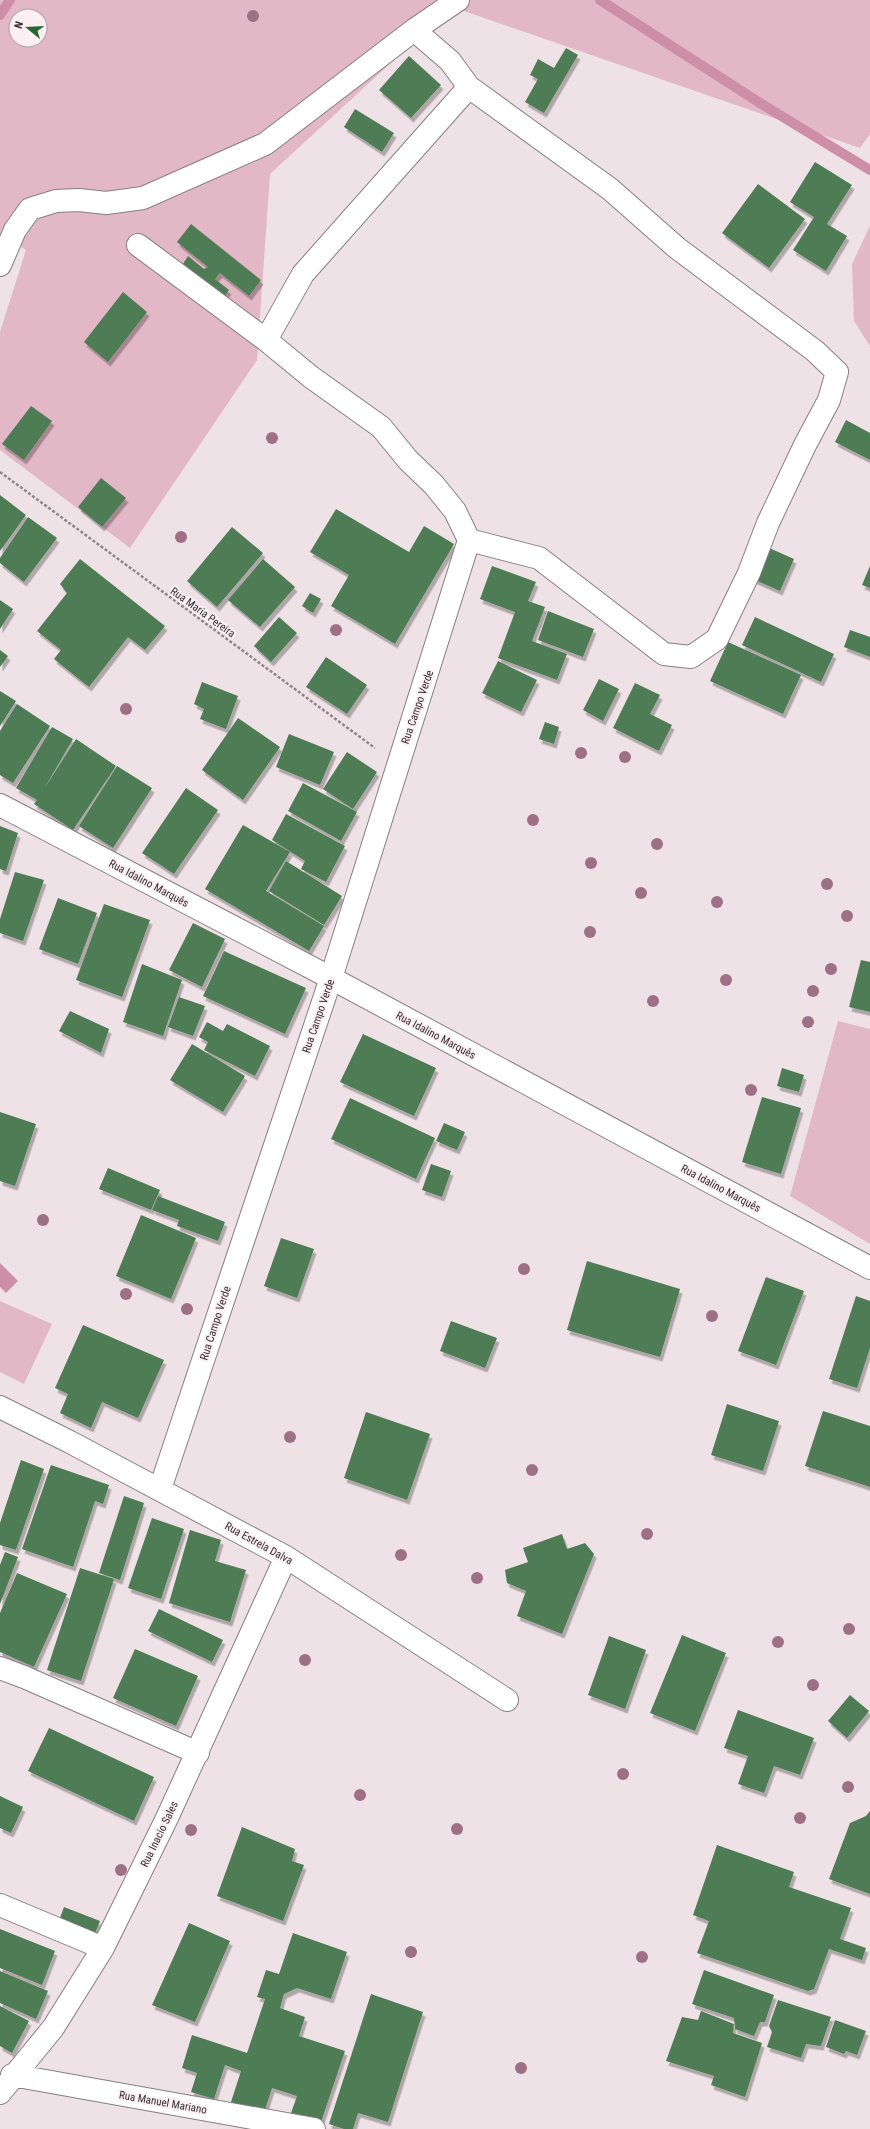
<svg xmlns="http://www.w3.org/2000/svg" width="870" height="2129" viewBox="0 0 870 2129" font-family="'Roboto Condensed',sans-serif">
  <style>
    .green { fill: #e2b7c6; fill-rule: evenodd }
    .water { fill: #cd8fa6 }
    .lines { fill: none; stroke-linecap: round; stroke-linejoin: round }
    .stream { stroke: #cd8fa6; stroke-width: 10 }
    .building { fill: #4e7c54; filter: url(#shadow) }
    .minor-casing { stroke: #897e82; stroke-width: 24 }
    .path { stroke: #8f8689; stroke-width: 2.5; stroke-dasharray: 3 2; stroke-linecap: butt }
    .minor { stroke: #fff; stroke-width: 22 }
    .tree { fill: #9e7086 }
    .labels { text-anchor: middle; stroke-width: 4; stroke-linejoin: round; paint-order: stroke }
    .street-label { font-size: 11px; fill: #342f31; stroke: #fceff3 }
  </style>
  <defs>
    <filter id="shadow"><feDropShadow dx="2.5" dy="4.5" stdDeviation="0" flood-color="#0004"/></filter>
  </defs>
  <rect width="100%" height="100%" fill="#efe2e6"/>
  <path class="green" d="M0,0H870V134L860,148L438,2L406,49L270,174L257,360L130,548L0,450V332L26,250L0,234ZM16,16H40V40H16Z
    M870,226V346L854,321L852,264Z
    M838,1021L870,1029V1244L790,1196Z
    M0,1301L52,1324L24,1384L0,1372Z"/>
  <path class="water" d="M0,1263L18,1281L6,1293L0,1287Z"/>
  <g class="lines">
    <path class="stream" d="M600,0L760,103L870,170
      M0,15L10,0"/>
  </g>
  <path class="building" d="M566,48L578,55L544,113L525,102L538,79L530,75L538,59L554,68Z
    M409,56L441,85L411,118L379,90Z
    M355,109L394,133L382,152L344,127Z
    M815,162L852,185L827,224L847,236L826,271L793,250L814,217L790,202Z
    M758,184L805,219L769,268L722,233Z
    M191,224L261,280L249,296L220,273L215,279L229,290L224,297L183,264L188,256L204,269L208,267L177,242Z
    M123,292L147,312L108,362L84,342Z
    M31,406L52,421L24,460L2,444Z
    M846,420L870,433V460L835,442Z
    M101,478L126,498L102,527L78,507Z
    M0,495L26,515L0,551Z
    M336,509L409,552L424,526L454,544L395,644L331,606L349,575L310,552Z
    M28,517L57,538L24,582L0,563V558Z
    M232,527L263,553L217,607L187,581Z
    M767,547L794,559L780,591L753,579Z
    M80,559L165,626L145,650L128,637L89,687L54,659L61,650L37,631L67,593L60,584Z
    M263,559L295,587L260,627L228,600Z
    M492,566L536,582L528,601L545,607L532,641L567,654L557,680L498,658L515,612L480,599Z
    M870,566V588L862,585Z
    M310,593L321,599L313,613L302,606Z
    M0,600L13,609L0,629Z
    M548,611L594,629L583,657L538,640Z
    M279,617L297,633L271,662L254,646Z
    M755,617L834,654L821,682L742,645Z
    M850,630L870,637V657L844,647Z
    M728,642L801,675L783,714L710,681Z
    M0,650L8,656L0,667Z
    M326,657L367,685L347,714L306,687Z
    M498,661L537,680L521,712L482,693Z
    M599,679L619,689L603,721L583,710Z
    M202,682L238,696L226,729L200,719L204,709L194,704Z
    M635,683L660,695L650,714L672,725L659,751L613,728Z
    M0,691L16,701L0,726Z
    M17,704L50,726L13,783L0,775V731Z
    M238,718L280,747L243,800L202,770Z
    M545,722L559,727L554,744L539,739Z
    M52,727L73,739L44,789L76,739L116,766L73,830L34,804L37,800L16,788Z
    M289,734L334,752L320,785L276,767Z
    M347,752L377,772L353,809L323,789Z
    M117,766L152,788L113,848L79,826Z
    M303,783L357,812L341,841L288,811Z
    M186,788L218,810L174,874L142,853Z
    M286,814L345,846L326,882L301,869L305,861L272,840Z
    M243,825L290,852L266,891L324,926L309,951L205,889Z
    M0,826L18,833L6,871L0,869Z
    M286,861L342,896L324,925L269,891Z
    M15,872L44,880L23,941L0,933V919Z
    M58,898L97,913L78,964L39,949Z
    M104,904L150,920L122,997L76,980Z
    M193,923L225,939L202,987L169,970Z
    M224,951L306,988L285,1034L203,996Z
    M861,960L870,962V1012L849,1007Z
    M142,964L182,980L163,1036L123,1022Z
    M179,997L205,1006L193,1036L168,1027Z
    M70,1011L109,1029L101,1053L59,1031Z
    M207,1022L223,1031L227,1024L270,1046L255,1076L204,1050L208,1042L199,1037Z
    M363,1034L436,1068L414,1116L340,1082Z
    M192,1044L245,1076L223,1112L170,1080Z
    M782,1068L804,1075L799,1092L777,1086Z
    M762,1097L801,1108L781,1174L742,1162Z
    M350,1098L435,1138L416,1179L331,1139Z
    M0,1112L36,1124L15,1186L0,1181Z
    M444,1123L465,1132L457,1150L436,1141Z
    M431,1164L451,1171L442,1197L422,1190Z
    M108,1168L160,1190L151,1210L99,1189Z
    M158,1196L225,1222L218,1241L177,1226L179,1220L152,1210Z
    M141,1215L196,1238L171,1299L116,1276Z
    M281,1238L314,1249L297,1298L264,1286Z
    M587,1261L680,1289L660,1357L567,1330Z
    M766,1277L804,1291L776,1365L738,1351Z
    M856,1296L870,1301V1348L857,1388L829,1379Z
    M451,1321L497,1338L485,1368L440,1351Z
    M83,1325L164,1360L138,1418L102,1402L91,1428L60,1413L68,1394L55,1388Z
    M727,1404L779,1421L763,1471L711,1455Z
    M823,1411L870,1426V1487L805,1466Z
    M366,1412L430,1434L407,1500L344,1478Z
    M21,1460L44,1469L16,1550L0,1545V1523Z
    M51,1465L109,1485L103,1504L95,1501L73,1567L22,1549Z
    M124,1496L144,1503L120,1580L99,1573Z
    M152,1518L184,1529L161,1599L128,1588Z
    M190,1530L221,1540L215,1561L246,1570L230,1622L169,1603Z
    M562,1534L567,1549L585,1543L594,1554L562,1634L517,1616L526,1591L507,1583L505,1570L528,1562L523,1548Z
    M5,1552L18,1557L0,1604V1565Z
    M80,1568L114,1579L81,1681L47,1670Z
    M17,1573L67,1594L34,1667L0,1652V1613Z
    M159,1609L223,1640L212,1662L148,1631Z
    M682,1635L726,1653L695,1731L650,1713Z
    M609,1636L646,1650L625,1709L588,1695Z
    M135,1649L198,1676L176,1726L113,1698Z
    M850,1695L869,1711L847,1738L828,1721Z
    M738,1710L814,1738L800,1775L774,1766L764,1793L738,1784L748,1756L724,1748Z
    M49,1728L154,1777L134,1821L28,1771Z
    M0,1796L23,1807L11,1833L0,1828Z
    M870,1811V1894L829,1879L850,1823L866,1816Z
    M242,1827L295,1849L292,1861L304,1865L283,1921L217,1896Z
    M717,1845L794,1872L789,1887L851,1908L840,1939L866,1948L862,1960L829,1949L814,1989L808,1991L697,1953L709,1921L693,1915Z
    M64,1907L100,1921L92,1941L57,1926Z
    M189,1923L230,1941L195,2022L152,2005Z
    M0,1929L55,1951L42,1985L0,1968Z
    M293,1933L347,1952L331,1999L297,1988L284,1994L280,2008L305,2017L299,2036L345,2051L320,2125L290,2116L297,2096L272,2088L264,2113L231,2102L241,2071L225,2065L214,2099L191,2092L197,2073L182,2068L192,2035L247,2053L265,1999L257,1997L266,1970L279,1974Z
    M704,1970L774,1995L765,2022H760L754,2036L735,2029L734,2018L692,2004Z
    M0,1971L48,1991L36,2019L0,2003Z
    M371,1994L423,2012L388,2122L358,2113L353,2129H344L329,2124Z
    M778,2000L831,2017L821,2046L806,2044L801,2058L767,2047L772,2032L769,2026Z
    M0,2006L29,2021L12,2053L0,2046Z
    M701,2011L734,2024L733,2033L762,2043L745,2097L711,2085L714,2076L666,2061L682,2017L698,2020Z
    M835,2020L866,2031L857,2055L846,2051L844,2054L826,2047Z"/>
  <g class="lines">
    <defs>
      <path id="minor" d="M414,30L450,61L469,87L610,189L677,248L815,351L837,372L829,400L805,445L768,523L749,573L717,639L691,657L664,654L539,558L469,540
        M138,245L266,340L311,377L381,427L408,460L434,485L455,511L469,540
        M0,265L15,230L30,209L56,201L79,200L106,203L143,198L265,144L414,30L458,0
        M266,340L303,274L469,87
        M0,805L331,978L870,1268
        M0,1407L70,1442L286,1557L507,1700
        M160,1489L331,978L469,540
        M0,1668L24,1677L198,1753
        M0,1905L103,1948
        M12,2075L314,2129
        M0,2093L53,2028L103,1948L167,1818L286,1557"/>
    </defs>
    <use href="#minor" class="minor-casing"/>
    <path class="path" d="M0,472L375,748"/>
    <use href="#minor" class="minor"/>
  </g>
  <g class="tree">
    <circle cx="253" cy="16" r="6"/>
    <circle cx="272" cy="438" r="6"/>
    <circle cx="181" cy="537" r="6"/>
    <circle cx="336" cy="630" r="6"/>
    <circle cx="126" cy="709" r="6"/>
    <circle cx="581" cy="753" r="6"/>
    <circle cx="625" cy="757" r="6"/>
    <circle cx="533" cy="820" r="6"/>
    <circle cx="657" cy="844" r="6"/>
    <circle cx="591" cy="863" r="6"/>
    <circle cx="827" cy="884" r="6"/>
    <circle cx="641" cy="893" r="6"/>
    <circle cx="717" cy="902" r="6"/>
    <circle cx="847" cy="916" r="6"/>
    <circle cx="590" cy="932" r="6"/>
    <circle cx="831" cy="969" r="6"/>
    <circle cx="726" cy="980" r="6"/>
    <circle cx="813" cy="991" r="6"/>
    <circle cx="653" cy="1001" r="6"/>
    <circle cx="808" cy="1022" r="6"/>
    <circle cx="751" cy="1090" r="6"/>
    <circle cx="43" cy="1220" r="6"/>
    <circle cx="524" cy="1269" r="6"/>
    <circle cx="126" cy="1294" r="6"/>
    <circle cx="187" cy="1309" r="6"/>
    <circle cx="712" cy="1316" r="6"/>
    <circle cx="290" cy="1437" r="6"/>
    <circle cx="532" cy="1470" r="6"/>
    <circle cx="647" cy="1534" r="6"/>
    <circle cx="401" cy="1555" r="6"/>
    <circle cx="477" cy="1578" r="6"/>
    <circle cx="849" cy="1629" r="6"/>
    <circle cx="778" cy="1642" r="6"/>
    <circle cx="305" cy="1660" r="6"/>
    <circle cx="813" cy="1685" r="6"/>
    <circle cx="623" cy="1774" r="6"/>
    <circle cx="848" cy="1787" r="6"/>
    <circle cx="360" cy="1795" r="6"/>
    <circle cx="800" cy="1818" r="6"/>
    <circle cx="457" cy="1829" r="6"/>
    <circle cx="191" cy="1830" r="6"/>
    <circle cx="121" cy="1870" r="6"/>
    <circle cx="411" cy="1952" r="6"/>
    <circle cx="642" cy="1957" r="6"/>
    <circle cx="521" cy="2068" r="6"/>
  </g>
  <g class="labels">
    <g class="street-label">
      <text transform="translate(203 612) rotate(36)" y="4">Rua Maria Pereira</text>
      <text transform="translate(417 707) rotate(-71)" y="4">Rua Campo Verde</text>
      <text transform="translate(149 883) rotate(28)" y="4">Rua Idalino Marquês</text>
      <text transform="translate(318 1016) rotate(-71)" y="4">Rua Campo Verde</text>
      <text transform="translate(436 1035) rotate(28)" y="4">Rua Idalino Marquês</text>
      <text transform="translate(721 1188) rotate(28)" y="4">Rua Idalino Marquês</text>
      <text transform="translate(215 1323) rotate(-72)" y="4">Rua Campo Verde</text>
      <text transform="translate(259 1543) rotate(29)" y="4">Rua Estrela Dalva</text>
      <text transform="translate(159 1834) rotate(-64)" y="4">Rua Inacio Sales</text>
      <text transform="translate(163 2102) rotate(10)" y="4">Rua Manuel Mariano</text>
    </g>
  </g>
  <g transform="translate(28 28) rotate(288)"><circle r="19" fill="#fceff3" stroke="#aca2a5"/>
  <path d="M0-3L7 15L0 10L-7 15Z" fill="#256731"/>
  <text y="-6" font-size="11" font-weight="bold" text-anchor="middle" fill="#342f31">N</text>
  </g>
</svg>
